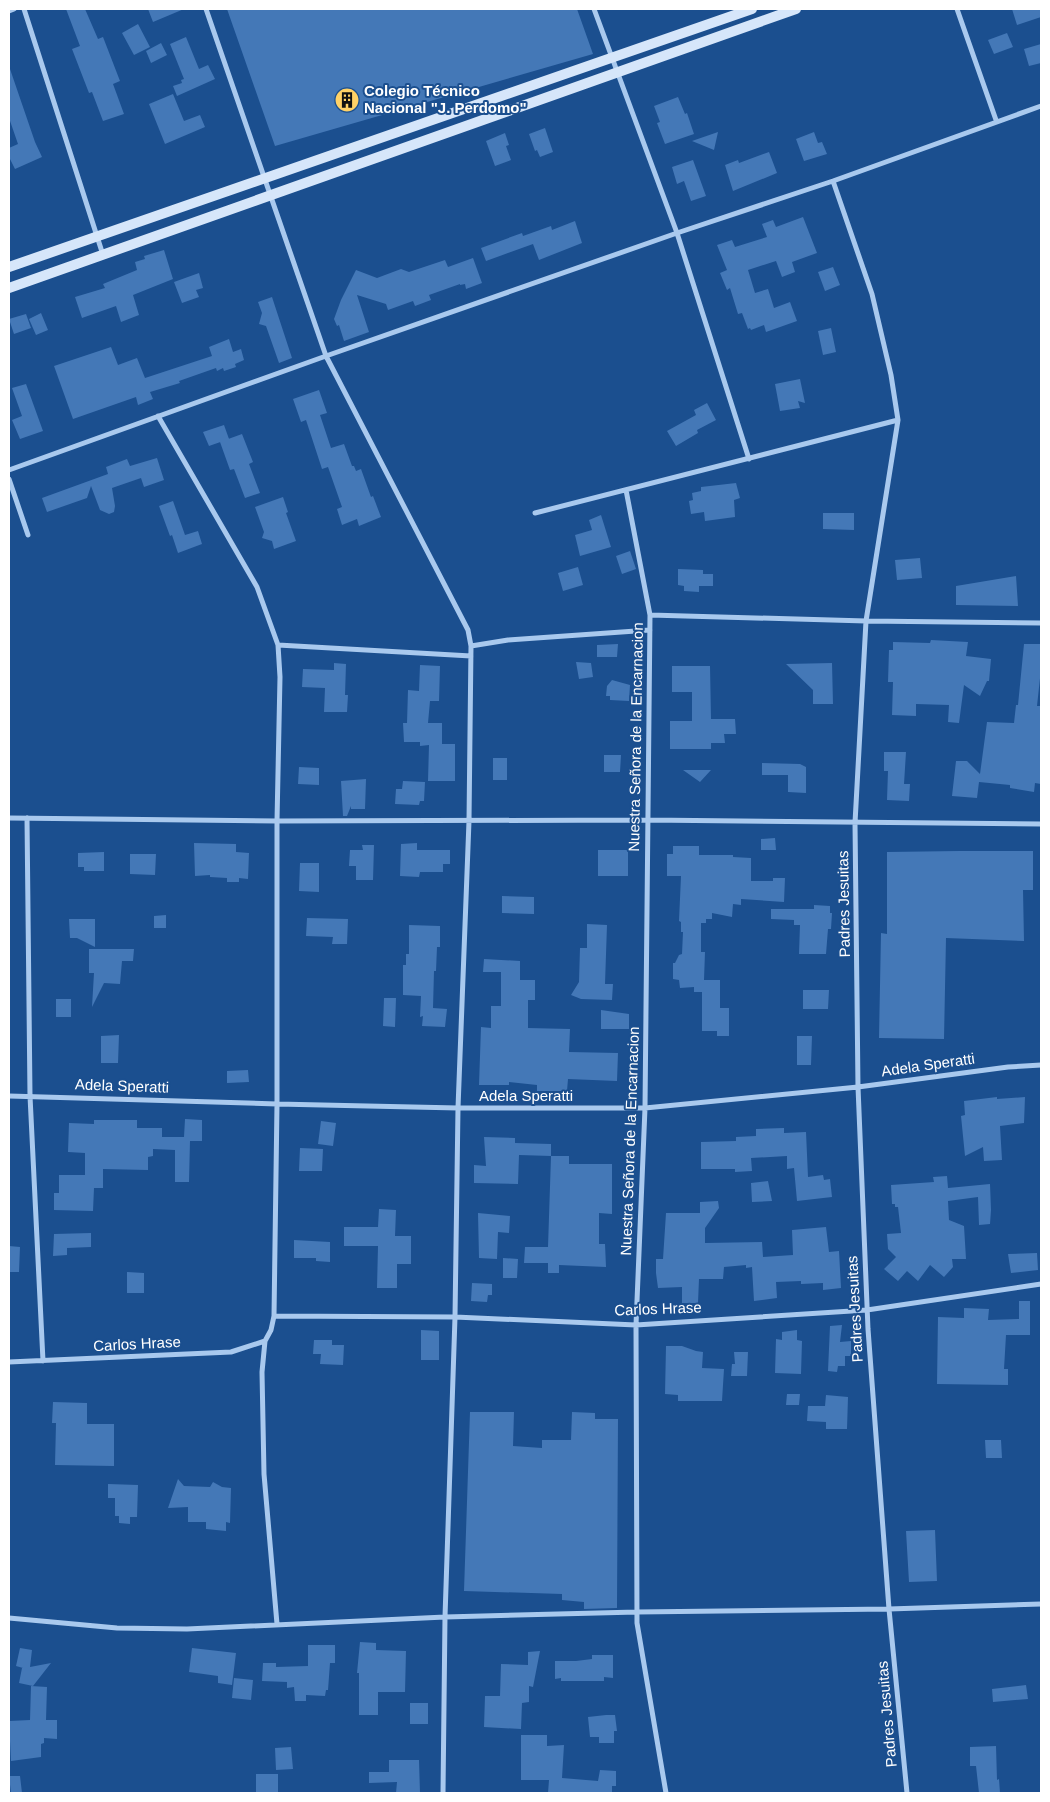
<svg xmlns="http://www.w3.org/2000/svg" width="1050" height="1802" viewBox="0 0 1050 1802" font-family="Arial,sans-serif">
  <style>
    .building { fill: #4478b7 }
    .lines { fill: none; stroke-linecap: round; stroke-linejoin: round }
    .minor { stroke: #a9c9ee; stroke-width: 5 }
    .secondary { stroke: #d6e6fa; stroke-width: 10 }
    .labels { text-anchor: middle; stroke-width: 4; stroke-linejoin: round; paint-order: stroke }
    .poi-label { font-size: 15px; font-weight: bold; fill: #fff; stroke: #1b4f8f; text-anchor: start }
    .street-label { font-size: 15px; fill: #fff; stroke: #1b4f8f }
  </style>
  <rect width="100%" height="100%" fill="#1b4f8f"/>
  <path class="building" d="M66,9H85L98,39L103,37L120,81L113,84L124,114L103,121L92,92L89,93L72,49L80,46Z
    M148,9H184L153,22Z
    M227,9H577L593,54L275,146Z
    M1012,9H1041V17L1017,25Z
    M138,24L150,47L134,55L122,33Z
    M1007,33L1013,47L994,54L988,40Z
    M186,37L199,69L208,65L215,79L177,96L173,86L182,83L181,80L184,79L170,44Z
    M161,43L167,55L151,63L146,51Z
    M1041,44V63L1029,66L1024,49Z
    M10,69L35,142L42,157L15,169L9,157V148L18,144L9,118V70Z
    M173,94L184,121L200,115L205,127L165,144L149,104Z
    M678,97L685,114L687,113L694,134L665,144L657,123L660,122L654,106Z
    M545,128L553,152L540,157L537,150L535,151L529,134Z
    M718,132L714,150L692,141Z
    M814,132L818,143L822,142L827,154L804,161L796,139Z
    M505,133L509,145L506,146L511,160L495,166L486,141Z
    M769,152L777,173L733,191L725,165L738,160L739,163Z
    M693,160L706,196L691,201L684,181L677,184L672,167Z
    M803,217L817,253L792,262L795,272L782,277L776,261L748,270L755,293L768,289L774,308L790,302L797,321L766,332L764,325L751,330L750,328L748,329L742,313L738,314L730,288L727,290L720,273L727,270L717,245L732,240L735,247L767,237L762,224L773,220L776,227Z
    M575,221L582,243L539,260L533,244L486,261L481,248L522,233L523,236L551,226L552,230Z
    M164,250L173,279L133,295L139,315L121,322L116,306L82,318L75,297L105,288L103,284L137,270L135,262L145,259L144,256Z
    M473,258L482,283L466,289L465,284L460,285V284L429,295L431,300L415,306L413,301L388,310L386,304L357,295L369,332L344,341L339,325L337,326L334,319L341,300L356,270L377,278L401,269L409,272L445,260L448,267Z
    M833,267L840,285L825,291L818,272Z
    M199,273L203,288L196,290L199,297L182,303L174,282Z
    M272,297L292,358L279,363L266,326L259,324L262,313L258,302Z
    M41,313L48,330L36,335L29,319Z
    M26,314L31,328L14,334L9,319Z
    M831,328L836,352L823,355L818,331Z
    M229,339L233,352L241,349L244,360L235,364L236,367L224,371L223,368L217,371L216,368L179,381L180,383L150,392L153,399L138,405L136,397L73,419L54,366L111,347L118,365L137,358L145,378L212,356L209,347Z
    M800,379L805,403L798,401L800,408L780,411L775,384Z
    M26,384L43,431L20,439L12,420L22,416L12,388Z
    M319,390L327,413L320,415L331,448L344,444L352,466H354L356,471L361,469L371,497L373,496L381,517L359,526L357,519L342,525L337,509L342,507L328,467L322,469L306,420L301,422L293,399Z
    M707,403L716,420L697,430L698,433L676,446L667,431L696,415L694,410Z
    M224,425L229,439L209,446L203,432Z
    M242,434L253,462L249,464L260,493L245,498L234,469L230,470L220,442Z
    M157,458L164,480L144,487L141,478L112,488L115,506L114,512L109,514L100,510L91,486L87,498L47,512L42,498L108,474L106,467L127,459L130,466Z
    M736,483L740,498L734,500L735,517L705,521L704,512L691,514L689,501L693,500L692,493L701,491V487Z
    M283,497L288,512L286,513L296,541L274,549L272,541L262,538L264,532L255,507Z
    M173,501L185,535L198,531L202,544L178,553L172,535L170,536L159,506Z
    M823,513H854V530L823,529Z
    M601,515L611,547L580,556L575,535L592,530L589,520Z
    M630,551L636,569L622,574L616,556Z
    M920,558L922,578L897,580L895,560Z
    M578,567L583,585L563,591L558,573Z
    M678,569L703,570V574H713V586H699V592L684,591V586L678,585Z
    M1016,576L1018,606L956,605V586Z
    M931,640L968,642L966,656L991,659L989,681H987L980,696L964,685L959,723L948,722L949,705L916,704V716L892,715L893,682H888L889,650H893V642L930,643Z
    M618,644L617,657H597V645Z
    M1024,644H1041V669L1037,706H1041V784L1035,783L1034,792L1010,788V785L979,782L977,798L952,796L956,761H967L980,774L987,722L1014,723L1016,705H1018Z
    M576,662L591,663L593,677L579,679Z
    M334,663L346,664L345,695H348L347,712H324L325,688L302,687L303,669L334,670Z
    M832,663L833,704H813V690L786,664Z
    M420,665L440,666L439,701H430L428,723H442V744H455V781H428L429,745L420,746V742H404L403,723H407L408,690L419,691Z
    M672,666H710L711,719H735L736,734H724L725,743H711V749H670V721H692V692H672Z
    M612,680L630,685L629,701L610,700V696H606L607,686Z
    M884,752H906L904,784H910L909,801L887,800L888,771H884Z
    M604,755H621L620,772H604Z
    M493,758H507V780H493Z
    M762,763L800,764L806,767V793L788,792V775H762Z
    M299,767L319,768V785L298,784Z
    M683,770H711L700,782Z
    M366,779L365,809H351V806L347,816H343L341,781Z
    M403,781L425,782L424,801H420L419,805L395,804L396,789H402Z
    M775,838L776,850H761V839Z
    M194,843L236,844V852L249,853L248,879L239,878V882H227V878L210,877V875L195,876Z
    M417,843V850H450V864H443V872H420L419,877L400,876L401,844Z
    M362,845H374L373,880H356V866H349L350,850H363Z
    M673,846H699V855H733V857L751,858V881H773V878H785L784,902L741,899V905L733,904L732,917L712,913V919H706V923H701V952H705L704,980H720V1008H729V1036H717V1031H702V992H694V987L680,988L679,980L673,979V963H675L679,955L682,954L683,932H681V922L679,921L681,876H667V854H673Z
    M598,850H628V876H598Z
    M959,851H1033V890H1023L1024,941L946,938L944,1039L879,1038L881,933L887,934V852Z
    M104,852V871H84V867H78V853Z
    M130,854H156L155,875L130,874Z
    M300,863H319V892L299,891Z
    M502,896L534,897V914L502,913Z
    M814,905L830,906V913H832L831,929H828L826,954H799L800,925H794V920L771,919V909H814Z
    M166,915V928H154V916Z
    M307,918L348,919L347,944H332L333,937L306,936Z
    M69,919H95V947L77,938H70Z
    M587,924L607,925L605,984H613L612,1000L581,999L571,995L579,982L580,948H587Z
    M409,925L440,926V947H437L436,971H434L433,1008L447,1009L445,1027L422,1026L423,1016L420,1017L421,996L403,995V965H406V954H409Z
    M89,949H134L133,961H122L120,984L104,983L92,1007L94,973H89Z
    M484,959L520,961V980H535V1000H528V1028L570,1029L569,1052L618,1053L617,1081L568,1079L567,1091H537V1085L509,1082V1085H479L481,1027L491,1028V1006H501V972H483Z
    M803,990H829L828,1009H803Z
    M384,998H396L395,1027L383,1026Z
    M56,999H71V1017H56Z
    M601,1010L629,1014V1029H601Z
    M119,1035L118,1063H101V1036Z
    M797,1036H812L811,1065H797Z
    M248,1070L249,1082L227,1083V1071Z
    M997,1097V1099L1025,1097L1024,1123L1000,1126L1002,1160L984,1161L983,1147L965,1156L961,1116L965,1115L964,1101Z
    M185,1119L202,1120V1141H190L189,1182H175V1150L153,1149V1156L148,1157V1170L103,1169V1188H94L93,1211L54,1210V1193H59V1175H85V1153L68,1152L69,1123L94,1124V1120H137V1128H162V1137H184Z
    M321,1121L336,1123L333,1146L318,1144Z
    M784,1128V1133L806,1132L808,1177L823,1175L824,1180L830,1179L832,1197L797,1201L794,1168L787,1169V1156L751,1158L752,1171L735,1172V1169H701V1142L736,1141V1137L756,1136V1129Z
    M484,1137L515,1138V1143L551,1144V1156L519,1155L518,1184L474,1183V1165L486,1166Z
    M300,1148L323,1149L322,1171H299Z
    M551,1156H569V1164H612V1214L599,1213V1244H605L606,1267L559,1265V1273H548V1263H524L525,1247H548Z
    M947,1176L948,1188L990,1184L991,1210L990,1224L979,1225L978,1197L948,1201L949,1220L964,1226L966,1259H952L953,1267L944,1277L930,1265L918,1281L907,1271L898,1281L884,1269L896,1257L888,1249L887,1234L901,1233L898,1207H895V1204H892L891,1185L934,1182L933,1177Z
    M768,1181L772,1201L752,1202L751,1183Z
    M718,1201L719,1208L705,1228V1243L762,1242L763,1257L793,1255L792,1230L826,1227L829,1252L839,1251L841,1288L823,1290V1283L801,1284V1281L776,1282L777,1298L754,1301L752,1267L746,1268V1265L724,1267L723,1279H699L698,1303H682V1287L658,1288L656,1273V1259H663L666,1213H700V1202Z
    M379,1209L396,1210L395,1236H411V1264H397V1288H377L378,1246H344V1227H378Z
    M478,1213L510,1216L509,1233L498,1232L497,1259L479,1258Z
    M91,1233V1247L67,1248V1255L53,1256L54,1234Z
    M294,1240L330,1242V1262L316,1261V1258H294Z
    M9,1246L20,1247L19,1272H9Z
    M1037,1253L1038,1270L1011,1273L1008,1254Z
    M503,1258L518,1259L517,1278H503Z
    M127,1272L144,1273V1293H127Z
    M472,1283L492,1284V1295H488L487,1302L471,1301Z
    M1019,1301H1030V1335H1006L1004,1369H1008V1385L937,1384L938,1317L964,1318V1308L989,1309L988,1320L1019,1319Z
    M842,1325L840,1342L851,1341V1356H845V1366H838L837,1372L828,1371L830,1326Z
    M421,1330L439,1331V1360H421Z
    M797,1330V1340L802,1341L801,1374L775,1373L776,1339L782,1340V1332Z
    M314,1340H332V1345H344L343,1365L320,1364L321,1354H313Z
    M666,1346H682L696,1351L703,1352L702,1368L724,1369L722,1401H678V1395L665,1394Z
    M734,1352H748L747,1376H731L732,1364H735Z
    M787,1394H800L799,1405H786Z
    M826,1395L848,1397L847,1429H826V1422L807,1421L808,1406H825Z
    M53,1402L87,1403V1424H114V1466L55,1465L56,1423H52Z
    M470,1412H514L513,1446L542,1448V1440H571L572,1412L595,1413V1419H618L617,1608L584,1609V1602L562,1600V1594L464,1591Z
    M985,1440H1001L1002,1458H986Z
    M178,1479L184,1486L210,1487L213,1482L222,1487L231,1488L230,1523L226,1522V1531L206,1529V1522H188V1507L168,1508Z
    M108,1484L138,1485L137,1517H130V1524L119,1523V1516H115V1498H108Z
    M935,1530L937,1581L909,1582L906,1531Z
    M360,1642L376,1643V1650L406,1651L405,1692H378V1715H359V1673H357Z
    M308,1645H335V1663H330L328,1690H326L325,1696L306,1695V1701H295L294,1687L287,1688V1682L262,1681L263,1663H276V1667L308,1666Z
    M20,1648L32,1650L30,1667L51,1663L33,1686L19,1683L22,1668H23L16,1666Z
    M192,1648L236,1653L232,1685L218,1683V1676L189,1672Z
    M540,1651L533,1687L529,1686V1702L522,1703L521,1729L484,1727L485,1696H500L501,1664L528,1665V1652Z
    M592,1655H613V1678L604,1677V1681H561V1678L555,1679V1661H576L592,1659Z
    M234,1678L253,1680L251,1700L232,1698Z
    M1026,1685L1028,1699L993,1702L992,1689Z
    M31,1686L47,1687L46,1720H57V1739L44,1738V1743L41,1744V1757L11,1761L9,1721L30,1720Z
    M410,1703H428V1724H410Z
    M606,1715H615L617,1731H614V1743H599V1737H590L588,1717Z
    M521,1735H547V1746L564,1745L562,1778L598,1781L600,1770L616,1771V1786H612V1793H548L549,1780H521Z
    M996,1746L997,1780L999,1779L1000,1793H979L976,1766H970V1747Z
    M291,1747L293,1769L276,1770L275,1748Z
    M389,1760H419L420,1793H396L397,1782L369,1783V1772H389Z
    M256,1774H278V1793H256Z
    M9,1776H20L22,1793H11Z"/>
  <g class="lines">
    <path class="minor" d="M24,9L103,255
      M206,9L326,356L468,630L471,646L469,821L458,1108L455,1317L445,1617L443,1793
      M594,9L677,233L749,459
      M957,9L996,120
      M9,11L14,9
      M833,181L872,294L891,375L898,420L866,621L855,823L858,1087L868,1329L889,1609L907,1793
      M158,416L257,587L278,645L280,677L277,821V1104L274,1316L271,1330L265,1341L262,1372L264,1474L277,1624
      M9,470L326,356L677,233L833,181L1041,106
      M9,479L28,535
      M626,490L650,615L645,1108L636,1325L637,1623L666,1793
      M535,513L898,420
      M650,615L866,621L1041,623
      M278,645L471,656
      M471,646L508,640L650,630
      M9,818L277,821L648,820L1041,824
      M27,818L30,1096L43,1361
      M9,1096L277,1104L458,1108H645L858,1087L1008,1067L1041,1065
      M274,1316L455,1317L636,1325L867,1310L1041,1284
      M9,1362L231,1352L265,1341
      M9,1618L117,1628L187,1629L445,1617L637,1612L889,1609L1041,1604"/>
    <path class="secondary" d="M9,267L752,9
      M9,288L796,9"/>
  </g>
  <defs>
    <symbol id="building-disc" viewBox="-11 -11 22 22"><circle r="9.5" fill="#ffd166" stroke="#1b4f8f"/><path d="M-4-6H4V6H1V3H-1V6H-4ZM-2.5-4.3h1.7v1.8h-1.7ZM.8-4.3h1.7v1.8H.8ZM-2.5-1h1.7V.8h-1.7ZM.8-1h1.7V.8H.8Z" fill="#111"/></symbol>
  </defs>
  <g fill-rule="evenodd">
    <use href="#building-disc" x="333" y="86" width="28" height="28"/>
  </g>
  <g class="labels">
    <g class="poi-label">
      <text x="364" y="96">Colegio Técnico<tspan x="364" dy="17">Nacional "J. Perdomo"</tspan></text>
    </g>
    <g class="street-label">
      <text transform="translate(636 737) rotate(-89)" y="5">Nuestra Señora de la Encarnacion</text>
      <text transform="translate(844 904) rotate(-91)" y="5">Padres Jesuitas</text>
      <text transform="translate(928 1065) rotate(-8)" y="5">Adela Speratti</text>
      <text transform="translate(122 1086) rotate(2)" y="5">Adela Speratti</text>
      <text x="526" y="1101">Adela Speratti</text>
      <text transform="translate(630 1141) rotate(-88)" y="5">Nuestra Señora de la Encarnacion</text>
      <text transform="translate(658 1309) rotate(-2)" y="5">Carlos Hrase</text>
      <text transform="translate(855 1309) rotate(-93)" y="5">Padres Jesuitas</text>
      <text transform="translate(137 1344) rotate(-3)" y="5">Carlos Hrase</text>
      <text transform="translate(887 1714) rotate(-95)" y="5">Padres Jesuitas</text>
    </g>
  </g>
  <rect width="1050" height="1802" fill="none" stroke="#ffffff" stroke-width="20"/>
</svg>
